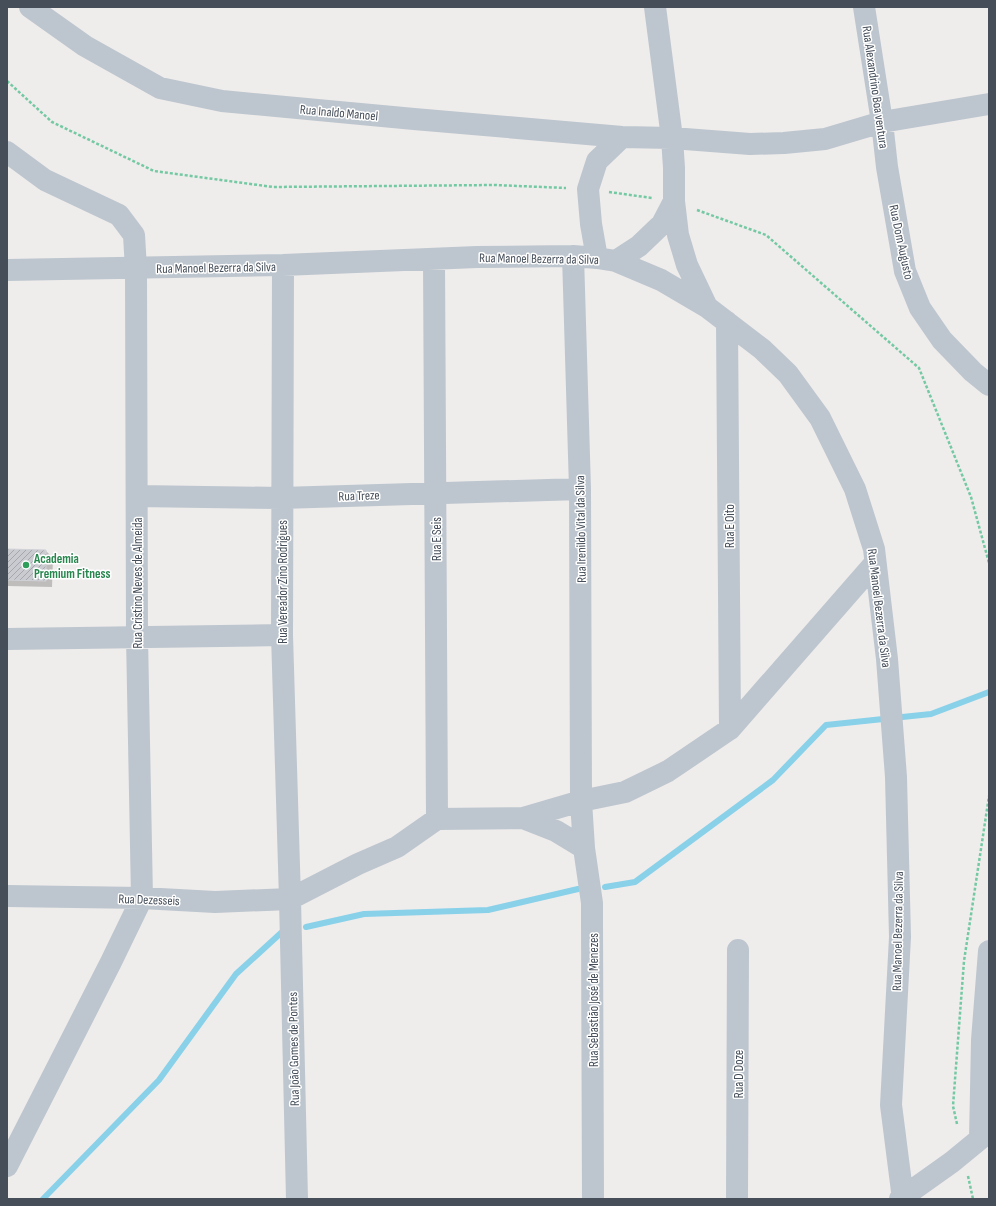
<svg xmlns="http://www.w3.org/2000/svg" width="996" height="1206" viewBox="0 0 996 1206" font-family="'Sofia Sans Condensed',sans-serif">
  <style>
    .shadow { fill: #0003 }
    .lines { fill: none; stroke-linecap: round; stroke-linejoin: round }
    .stream { stroke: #88d1e9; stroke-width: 6 }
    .building { fill: url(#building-hatch); stroke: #d0d2d8 }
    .path { stroke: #73c9a2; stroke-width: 2.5; stroke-dasharray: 3 2; stroke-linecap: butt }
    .minor { stroke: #bdc6ce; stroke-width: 22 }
    .leisure-dot { fill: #2e9e5b; stroke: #fff; stroke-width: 1.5 }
    .labels { text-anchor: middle; stroke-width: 3; stroke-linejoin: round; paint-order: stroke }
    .street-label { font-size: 13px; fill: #454e59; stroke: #fff }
    .leisure-label { font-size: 13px; font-weight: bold; fill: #27864d; stroke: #fff; text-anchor: start }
  </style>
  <defs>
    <pattern id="building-hatch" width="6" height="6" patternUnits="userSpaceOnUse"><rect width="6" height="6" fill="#c9cbd1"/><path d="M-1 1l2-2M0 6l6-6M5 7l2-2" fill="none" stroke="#a5a7ad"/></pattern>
  </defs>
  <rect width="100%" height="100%" fill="#efecec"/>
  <path class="shadow" d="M7,550L46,551L53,558L52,587L7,586Z"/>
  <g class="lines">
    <path class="stream" d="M605,887L635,882L773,780L826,725L931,714L989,692
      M306,927L364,914L488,910L578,889
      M43,1199L159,1080L236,974L282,932"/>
  </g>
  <path class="building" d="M7,549L46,550V581L7,580Z"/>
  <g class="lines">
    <path class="path" d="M7,81L52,122L154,171L273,187L494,185L566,188
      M609,192L652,198
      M697,210L766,235L919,368L971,497L989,563
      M957,1124L953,1106L964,961L989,796
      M968,1176L973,1199"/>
    <path class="minor" d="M30,7L85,46L160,88L222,101L414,119L622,137L672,138L750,144L784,143L825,139L882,122L989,104
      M864,7L882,122L887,167L905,271L920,308L942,340L973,372L989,385
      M7,152L45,180L119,215L134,235L136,269L137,637L142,898L111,962L7,1166
      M674,201L678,235L687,265L707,307
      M573,256L580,489L581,801L584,848L592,903V924L593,1199
      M597,258L591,224L588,189L597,161L622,137
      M434,260L437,819
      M616,261L639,246L662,224L674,201V168L672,138L655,7
      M283,265L282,635L290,899L297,1199
      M7,270L283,265L477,257L573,256L597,258L616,261L661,280L707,307L762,349L788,374L820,418L855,489L874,549L887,659L896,777L900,937L891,1105L903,1199
      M727,322L730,729
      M137,496L281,498L580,489
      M7,639L282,635
      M523,818L556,831L584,848
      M7,896L142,898L215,902L290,899L358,864L397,847L437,819L523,818L581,801L625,792L668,771L730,729L875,563
      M980,1139L982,1040L989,951
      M737,1199L738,950
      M900,1199L952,1162L980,1139"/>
  </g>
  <circle class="leisure-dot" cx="26" cy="565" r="4"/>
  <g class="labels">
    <g class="street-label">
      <text transform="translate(876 87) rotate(82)" y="5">Rua Alexandrino Boa ventura</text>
      <text transform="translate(339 112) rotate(5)" y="5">Rua Inaldo Manoel</text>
      <text transform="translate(902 242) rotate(78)" y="5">Rua Dom Augusto</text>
      <text transform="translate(539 258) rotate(1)" y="5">Rua Manoel Bezerra da Silva</text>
      <text transform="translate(216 267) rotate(-1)" y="5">Rua Manoel Bezerra da Silva</text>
      <text transform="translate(359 495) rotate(-2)" y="5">Rua Treze</text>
      <text transform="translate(729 526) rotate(-90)" y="5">Rua E Oito</text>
      <text transform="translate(580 529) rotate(-91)" y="5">Rua Irenildo Vital da Silva</text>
      <text transform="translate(436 539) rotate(-90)" y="5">Rua E Seis</text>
      <text transform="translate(282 582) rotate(-90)" y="5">Rua Vereador Zino Rodrigues</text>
      <text transform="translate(137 583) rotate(-90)" y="5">Rua Cristino Neves de Almeida</text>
      <text transform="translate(880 608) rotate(83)" y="5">Rua Manoel Bezerra da Silva</text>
      <text transform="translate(149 899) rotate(2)" y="5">Rua Dezesseis</text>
      <text transform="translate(897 931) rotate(-89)" y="5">Rua Manoel Bezerra da Silva</text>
      <text transform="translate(593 1000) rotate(-90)" y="5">Rua Sebastião José de Menezes</text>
      <text transform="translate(293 1049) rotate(-91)" y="5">Rua João Gomes de Pontes</text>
      <text transform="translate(738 1074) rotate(-90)" y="5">Rua D Doze</text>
    </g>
    <g class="leisure-label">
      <text x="34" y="563">Academia<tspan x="34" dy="15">Premium Fitness</tspan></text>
    </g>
  </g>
  <rect width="996" height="1206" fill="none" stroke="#454e59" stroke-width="16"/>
</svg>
